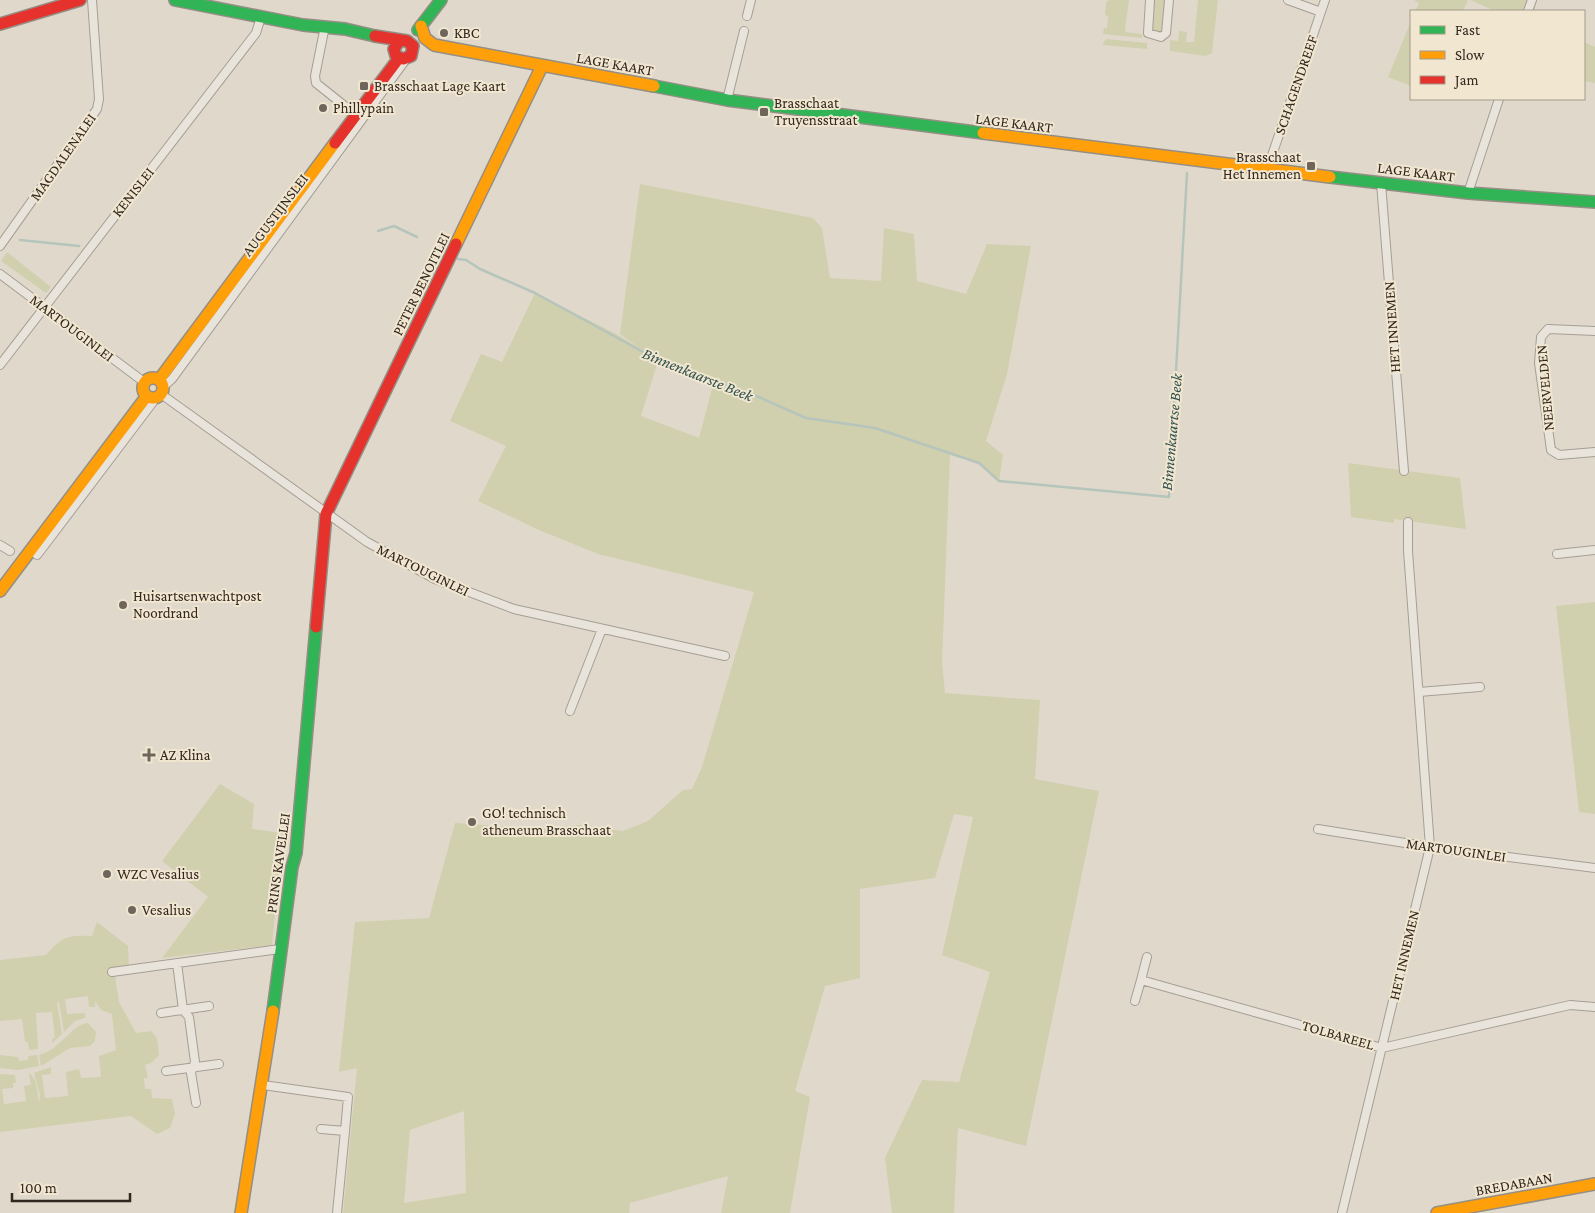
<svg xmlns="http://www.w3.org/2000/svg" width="1595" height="1213" viewBox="0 0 1595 1213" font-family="'Crimson Pro',serif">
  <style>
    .green { fill: #d0cfae; fill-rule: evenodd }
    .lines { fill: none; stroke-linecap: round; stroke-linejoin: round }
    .stream { stroke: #b6c5bb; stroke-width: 2.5 }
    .street-casing { stroke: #a59e94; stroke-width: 10 }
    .fast-casing { stroke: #958e84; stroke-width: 14 }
    .slow-casing { stroke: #958e84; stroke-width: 14 }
    .jam-casing { stroke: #958e84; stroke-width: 14 }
    .street { stroke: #e8e4dc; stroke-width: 8 }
    .fast { stroke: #30b455; stroke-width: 11 }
    .slow { stroke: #ff9f0a; stroke-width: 11 }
    .jam { stroke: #e5322d; stroke-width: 11 }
    .poi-dot { fill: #6f655b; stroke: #f1e6d0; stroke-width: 2 }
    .labels { text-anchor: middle; stroke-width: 4; stroke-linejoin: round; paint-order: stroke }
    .poi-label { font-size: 15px; fill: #32271e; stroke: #f1e6d0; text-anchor: start }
    .street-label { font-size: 15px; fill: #32271e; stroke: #f1e6d0 }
    .water-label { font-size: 16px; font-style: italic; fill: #2e504d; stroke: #f1e6d0 }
  </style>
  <rect width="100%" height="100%" fill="#e0d9cb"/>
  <path class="green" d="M1109,0H1129L1125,29L1126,32L1142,34V38L1103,34L1104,28H1107L1108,16L1105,15L1106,2Z
    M1153,0H1167L1164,33H1151Z
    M1198,0H1218L1212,53L1206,56L1170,51V40L1178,41L1179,31L1187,32L1186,42H1194Z
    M1414,0H1468L1463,11H1415L1419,3Z
    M1470,0H1529L1536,3L1534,11H1495Z
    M1411,21V86L1388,77Z
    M1106,39L1147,43V49L1102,45Z
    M1584,42L1595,47V83L1584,81Z
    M640,184L813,218L822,228L830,278L881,281L884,228L914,234L917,281L966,294L987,244L1031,246L1007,374L986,441L1003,455L999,481L979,463L950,455L942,662L945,693L1040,700L1035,779L1099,791L1026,1146L958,1128L954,1213H892L885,1158L922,1080L959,1082L990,972L942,955L973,817L954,814L935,878L860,889V978L825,986L795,1091L810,1097L790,1213H721L728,1176L630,1203L629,1213H343L357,1068L339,1072L355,922L429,918L455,823L545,829L580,825L623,831L648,821L683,790L692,789L702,767L754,592L598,554L539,530L478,501L506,446L450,421L481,354L502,362L535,293L618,335L641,349L620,334ZM658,361L714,381L699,438L641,416ZM464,1111L466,1193L404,1203L410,1130Z
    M7,252L51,287L46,293L1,261Z
    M1348,463L1460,478L1466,529L1394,519V523L1351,517Z
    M1595,602V814L1579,812L1556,606Z
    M220,784L254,804L252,829L283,833L272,945L162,958L208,897L162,861Z
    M97,922L128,946L129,967L114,969L119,1002L136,1033L151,1031L157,1038L159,1055L151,1063L145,1065L148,1078H144L145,1089H151L152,1098L172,1099L175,1114L170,1128L157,1134L131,1116L0,1132V1074L15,1075L16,1083H13V1088L2,1089L4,1104L26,1101L24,1086L31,1085L29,1074H31L36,1083L39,1103L40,1095L34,1073L51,1067V1074L42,1075L45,1098L68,1096L66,1072L79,1069L81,1078L101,1077L99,1056L116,1050L112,1014L101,1010L95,1001V1007H89L88,996L65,999L67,1014L85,1013V1018L75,1021L64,1032L59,1002H57L62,1034L52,1043V1039L55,1038L52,1012L36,1013L38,1049L29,1050L28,1042H25L22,1019L0,1021V960L46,955C63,936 67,935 92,936Z
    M88,1023L96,1032L95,1041L90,1046L70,1048L41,1066L39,1055C60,1050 73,1023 88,1023Z
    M0,1055L18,1057L19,1061L28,1060V1056L37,1055L39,1066L18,1070L0,1068Z"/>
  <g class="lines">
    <path class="stream" d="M378,231L394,226L417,237
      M20,240L79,246
      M458,259L466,260L480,269L535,293L658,360L754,395L806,418L875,428L979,463L999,481L1169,497L1187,173"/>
    <defs>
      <path id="street" d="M1150,0L1148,33L1161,37L1166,33L1169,0
        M1288,0L1321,12
        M1528,11L1532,0
        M747,16L751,0
        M324,31L315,76L316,83L356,115
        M727,100L744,31
        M1267,170L1325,0
        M1381,183L1404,471
        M1468,193L1499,99
        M0,246L97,109L99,99L92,0
        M0,274L144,382
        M1595,331L1548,329L1541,337L1539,363L1551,450L1559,455L1595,452
        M0,365L256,33L261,17
        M163,387L172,379L407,58
        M161,394L367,542L435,579L514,609L725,656
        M0,545L10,551
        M31,550L37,555L44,546L153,402V398
        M1557,554L1595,550
        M1419,692L1480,687
        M570,711L602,629
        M1318,829L1430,847L1595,868
        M1147,957L1141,980L1382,1048L1570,1005L1595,1007
        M177,963L183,1010L189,1017L195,1062L191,1073L196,1103
        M112,972L280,949
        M1135,1001L1141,980
        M161,1013L209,1006
        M166,1071L219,1064
        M263,1085L348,1097L345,1131L321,1129
        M337,1213L345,1131
        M1342,1213L1430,847L1408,551V522"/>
      <path id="fast" d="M175,0L303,25L345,29L375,36
        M418,30L441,0
        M654,86L727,100L983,133
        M1330,177L1468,193L1595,202
        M273,1011L292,867L296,853L316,627"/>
      <path id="slow" d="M421,26L425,38L434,45L654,86
        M983,133L1330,177
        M456,244L542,66
        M143 388a10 10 0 1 1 20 0a10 10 0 1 1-20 0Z
        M159,380L335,143
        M0,591L147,396
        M241,1213L273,1011
        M1437,1213L1595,1184"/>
      <path id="jam" d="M0,24L80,0
        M375,36L407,41L413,46L411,56L403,59L396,56L394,49L399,41
        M335,143L399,58
        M316,627L326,514L456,244"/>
    </defs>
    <use href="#street" class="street-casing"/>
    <use href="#fast" class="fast-casing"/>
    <use href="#slow" class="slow-casing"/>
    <use href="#jam" class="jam-casing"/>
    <use href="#street" class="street"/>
    <use href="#fast" class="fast"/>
    <use href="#slow" class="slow"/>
    <use href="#jam" class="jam"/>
  </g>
  <g class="poi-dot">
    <circle cx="444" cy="33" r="5"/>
    <rect x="359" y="81" width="10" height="10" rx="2.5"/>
    <circle cx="323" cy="108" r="5"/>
    <rect x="759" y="107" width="10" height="10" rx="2.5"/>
    <rect x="1306" y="161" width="10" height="10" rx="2.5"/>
    <circle cx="123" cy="605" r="5"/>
    <path d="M146.5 747.5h5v5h5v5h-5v5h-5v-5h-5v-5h5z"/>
    <circle cx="472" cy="822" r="5"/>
    <circle cx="107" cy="874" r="5"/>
    <circle cx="132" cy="910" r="5"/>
  </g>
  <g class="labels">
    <g class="poi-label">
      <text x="454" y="38">KBC</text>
      <text x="374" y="91">Brasschaat Lage Kaart</text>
      <text x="774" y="108">Brasschaat<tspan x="774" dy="17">Truyensstraat</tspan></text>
      <text x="333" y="113">Phillypain</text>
      <text x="1301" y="162" text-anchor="end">Brasschaat<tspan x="1301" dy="17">Het Innemen</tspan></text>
      <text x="133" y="601">Huisartsenwachtpost<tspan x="133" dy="17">Noordrand</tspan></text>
      <text x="160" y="760">AZ Klina</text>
      <text x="482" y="818">GO! technisch<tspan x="482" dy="17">atheneum Brasschaat</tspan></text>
      <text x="117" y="879">WZC Vesalius</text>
      <text x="142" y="915">Vesalius</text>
    </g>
    <g class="street-label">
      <text transform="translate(615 64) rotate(10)" y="5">LAGE KAART</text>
      <text transform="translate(1296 85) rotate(-71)" y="5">SCHAGENDREEF</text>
      <text transform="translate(1014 123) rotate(7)" y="5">LAGE KAART</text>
      <text transform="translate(63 157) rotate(-55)" y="5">MAGDALENALEI</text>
      <text transform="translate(1416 172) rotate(7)" y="5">LAGE KAART</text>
      <text transform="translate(133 192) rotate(-52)" y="5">KENISLEI</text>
      <text transform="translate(275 215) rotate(-53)" y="5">AUGUSTIJNSLEI</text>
      <text transform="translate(421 284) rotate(-64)" y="5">PETER BENOITLEI</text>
      <text transform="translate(1392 327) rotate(-94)" y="5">HET INNEMEN</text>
      <text transform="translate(72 328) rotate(37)" y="5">MARTOUGINLEI</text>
      <text transform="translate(1545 388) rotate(-95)" y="5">NEERVELDEN</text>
      <text transform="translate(423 570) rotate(26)" y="5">MARTOUGINLEI</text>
      <text transform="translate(1456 850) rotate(8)" y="5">MARTOUGINLEI</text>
      <text transform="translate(278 863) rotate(-82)" y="5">PRINS KAVELLEI</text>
      <text transform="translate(1404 955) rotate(-77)" y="5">HET INNEMEN</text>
      <text transform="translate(1338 1035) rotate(16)" y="5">TOLBAREEL</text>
      <text transform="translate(1514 1184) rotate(-10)" y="5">BREDABAAN</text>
    </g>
    <g class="water-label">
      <text transform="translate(698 374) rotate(22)" y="6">Binnenkaarste Beek</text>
      <text transform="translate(1171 432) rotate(-85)" y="6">Binnenkaartse Beek</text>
    </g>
  </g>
  <rect x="1410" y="10" width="175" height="90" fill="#f1e6d0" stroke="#a59a89"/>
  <rect x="1420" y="26" width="25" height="8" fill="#30b455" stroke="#a59a89"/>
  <text x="1455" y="35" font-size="15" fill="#32271e">Fast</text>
  <rect x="1420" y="51" width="25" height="8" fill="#ff9f0a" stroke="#a59a89"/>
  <text x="1455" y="60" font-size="15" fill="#32271e">Slow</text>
  <rect x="1420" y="76" width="25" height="8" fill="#e5322d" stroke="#a59a89"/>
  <text x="1455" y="85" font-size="15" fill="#32271e">Jam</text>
  <path d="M12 1193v8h118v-8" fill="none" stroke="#32271e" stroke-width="2.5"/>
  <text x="20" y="1193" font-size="15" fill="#32271e" stroke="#f1e6d0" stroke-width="4" paint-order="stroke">100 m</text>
</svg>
